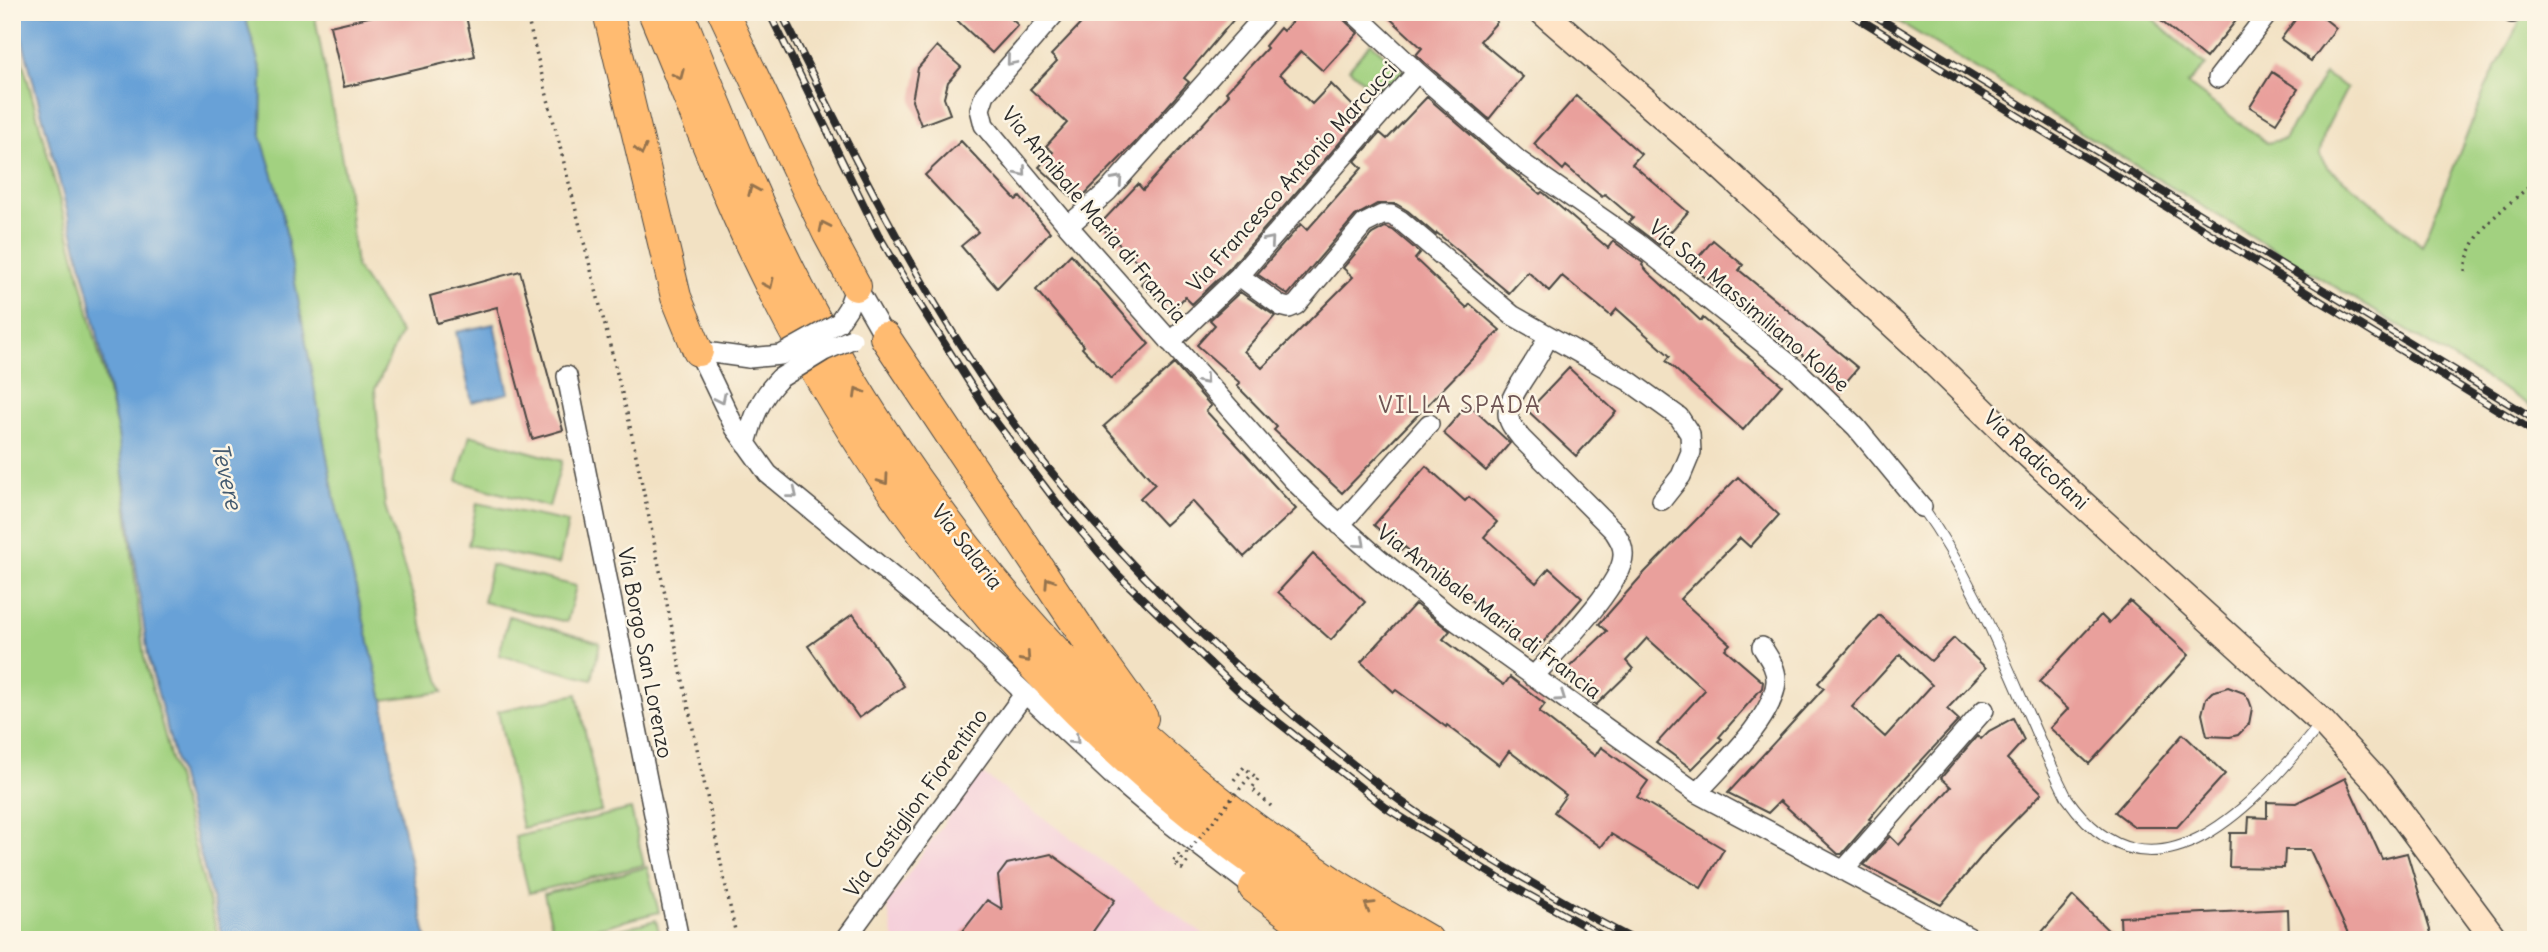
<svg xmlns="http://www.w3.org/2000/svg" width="2548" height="952" viewBox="0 0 2548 952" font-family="Delius,sans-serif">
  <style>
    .built { fill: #f5cfda }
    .green { fill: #a2d180; stroke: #667e56; stroke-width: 2 }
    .water { fill: #67a1d7; stroke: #496681; stroke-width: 2 }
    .building { fill: #e9a09c; fill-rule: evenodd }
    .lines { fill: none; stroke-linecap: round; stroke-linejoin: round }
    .lane-casing { stroke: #494642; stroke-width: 12 }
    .street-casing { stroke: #494642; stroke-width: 22 }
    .secondary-casing { stroke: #494642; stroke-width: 29 }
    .primary-casing { stroke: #494642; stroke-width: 32 }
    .path { stroke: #494642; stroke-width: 3.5; stroke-dasharray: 2 5; stroke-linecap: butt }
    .lane { stroke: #fff; stroke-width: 10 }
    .street { stroke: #fff; stroke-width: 19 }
    .secondary { stroke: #ffe4c6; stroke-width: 26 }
    .primary { stroke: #ffbb71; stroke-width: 30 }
    .rail-casing { stroke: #2b2b2b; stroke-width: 8 }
    .rail { stroke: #fcf5e5; stroke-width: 5; stroke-dasharray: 16; stroke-linecap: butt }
    .street-bridge-casing { stroke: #494642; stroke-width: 22; stroke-linecap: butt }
    .path-bridge { stroke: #494642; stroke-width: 3.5; stroke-dasharray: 2 5; stroke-linecap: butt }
    .street-bridge { stroke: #fff; stroke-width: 19 }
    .oneway { stroke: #a0a0a0 }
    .oneway2 { stroke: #95734e }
    .labels { text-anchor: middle; stroke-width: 5; stroke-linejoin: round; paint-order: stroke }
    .street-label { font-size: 21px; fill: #2b2b2b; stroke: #fcf5e5 }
    .neighbourhood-label { font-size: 23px; letter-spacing: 2px; fill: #6e5453; stroke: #fcf5e5 }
    .water-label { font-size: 23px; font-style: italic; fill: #435a70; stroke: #fcf5e5 }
  </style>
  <rect width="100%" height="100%" fill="#fcf5e5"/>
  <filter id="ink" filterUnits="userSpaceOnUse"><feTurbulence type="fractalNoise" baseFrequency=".0143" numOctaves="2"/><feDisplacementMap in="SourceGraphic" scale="14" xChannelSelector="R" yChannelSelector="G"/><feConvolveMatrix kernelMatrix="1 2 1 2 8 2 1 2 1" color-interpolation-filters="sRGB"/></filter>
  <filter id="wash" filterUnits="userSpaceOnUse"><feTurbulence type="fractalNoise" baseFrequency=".00686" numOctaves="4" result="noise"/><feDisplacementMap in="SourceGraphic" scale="28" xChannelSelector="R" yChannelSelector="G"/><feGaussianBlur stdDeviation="1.57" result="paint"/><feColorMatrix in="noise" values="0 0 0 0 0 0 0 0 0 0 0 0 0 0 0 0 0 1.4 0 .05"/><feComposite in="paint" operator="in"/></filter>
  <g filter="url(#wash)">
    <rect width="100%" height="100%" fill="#f2e1c3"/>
    <path class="built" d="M980,772L1211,940H894L887,904Z"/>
    <path class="green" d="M244,12H314L347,186L356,267L401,333L375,389L385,506L443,692L383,700L335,501L279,195L261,136L262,75Z
      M1883,12H2145L2206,65L2187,84L2267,143L2284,139L2325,74L2347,88L2325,131L2319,155L2328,168L2366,197L2422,246L2486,87L2525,12H2536V409Z
      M12,21L85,296L118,434L144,657L219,940H12Z
      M1371,43L1407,74L1385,100L1349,69Z
      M470,435L562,461L549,507L457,481Z
      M477,503L568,522L559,564L468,545Z
      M491,565L576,586L567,622L483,602Z
      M509,616L600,643L592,680L499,655Z
      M577,694L602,811L522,828L498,711Z
      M631,809L644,865L529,893L515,837Z
      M647,867L659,912L555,939L544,894Z
      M656,920L661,940H578Z"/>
    <path class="water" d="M15,12H244L262,75L261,136L279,195L335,501L383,700L397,799L427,940H223L148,656L118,434L89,294Z
      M494,324L509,393L472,402L456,332Z"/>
    <g id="blocks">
      <path class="building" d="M390,12H465L475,56L344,87L330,26Z
        M948,12H1004L1018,25L992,53Z
        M1092,12H1240L1184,78L1189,82L1134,144L1077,202L1039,167L1053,152L1046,146L1067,123L1030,89L1057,61L1051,55Z
        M1301,12H1341L1344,20L1358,33L1323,71L1301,51L1280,74L1312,104L1331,84L1363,116L1230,268L1192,304L1185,297L1171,312L1141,284L1150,274L1099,225L1138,184L1143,190L1229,95L1226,92L1267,48L1265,46L1280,28L1283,31Z
        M1383,12H1487L1497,22L1480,41L1523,77L1489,119L1416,55L1422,48Z
        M2150,12H2243L2206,58Z
        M2301,12H2316L2336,28L2311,61L2281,39Z
        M937,46L961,67L948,82L944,98L950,114L921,125L912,101L918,68Z
        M2272,72L2298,89L2276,123L2250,107Z
        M1576,96L1641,154L1632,164L1688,212L1659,245L1629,222L1633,218L1605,194L1602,197L1566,166L1563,170L1534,144Z
        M1427,97L1510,169L1540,194L1542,192L1545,194L1608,248L1613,241L1643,263L1642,265L1648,272L1701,321L1703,318L1782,385L1743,430L1666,361L1670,356L1617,309L1611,316L1562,276L1549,291L1528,272L1509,293L1437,233L1436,235L1408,211L1396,204H1377L1355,216L1288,295L1257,274L1301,224L1307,230L1362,168L1355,161L1380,133L1387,139Z
        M961,141L1016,200L1020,197L1050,232L997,288L961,246L978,232L925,175Z
        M1385,227L1393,230L1420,253L1415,259L1467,308L1470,304L1500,330L1342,493L1274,430L1277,427L1237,386L1240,383L1197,345L1215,325L1210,320L1240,292L1275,316L1244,351L1262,368L1353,277L1343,268L1372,234Z
        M1713,240L1743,265L1739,270L1858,368L1841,388L1771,328L1770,330L1691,266Z
        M1071,254L1149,344L1111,379L1082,348L1084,346L1036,290Z
        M520,271L563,430L532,439L497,307L437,323L430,296Z
        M1174,364L1211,406L1206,411L1296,509L1244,557L1192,501L1165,525L1140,498L1155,484L1104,426Z
        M1569,368L1616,412L1576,456L1528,411Z
        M1468,404L1510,443L1486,471L1443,433Z
        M1426,466L1465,501L1469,497L1497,522L1484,537L1536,583L1549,568L1582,598L1532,655L1447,579L1445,581L1405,547L1402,550L1374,525Z
        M1738,477L1779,515L1750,547L1740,538L1680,599L1730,644L1725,649L1763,682L1762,688L1719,737L1722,739L1692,769L1657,743L1705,690L1647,638L1626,661L1633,669L1596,705L1564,672L1607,631L1599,624L1645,572Z
        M1313,554L1365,602L1331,640L1278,592Z
        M2130,601L2189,655L2089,764L2050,728L2068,709L2039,682L2101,615L2109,623Z
        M1415,604L1450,631L1443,639L1504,685L1510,677L1545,704L1539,712L1595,756L1601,747L1648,781L1637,797L1724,849L1701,888L1611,834L1601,847L1554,812L1566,795L1509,751L1499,765L1447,725L1446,727L1396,690L1394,692L1361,662Z
        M853,614L904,686L859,718L808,646Z
        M1879,615L1931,661L1954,638L1986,668L1947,709L1959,720L1884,801L1869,819L1871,820L1842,854H1838L1780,801L1768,813L1728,793L1824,688L1818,683ZM1900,654L1932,685L1885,737L1852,707Z
        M2228,687L2244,693L2249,700L2252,708L2249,724L2238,735L2230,737L2207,736L2202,714L2206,698L2212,692Z
        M2013,718L2024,740L2007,759L2042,793L1992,844L1941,905L1864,865L1890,836L1899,845L1951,787L1941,778L1977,736L1981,739L1989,731Z
        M2183,734L2225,774L2177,827H2135L2115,812Z
        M2345,778L2382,859L2407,853L2433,940H2351L2310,850H2285L2284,868L2229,867L2230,833H2248L2249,817L2267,818V802L2296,803Z
        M1051,854L1115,900L1087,940H956L987,900L1002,909L998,876L1007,864Z
        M2073,896L2118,940H2035Z
        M2288,909L2289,940H2121L2120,917Z"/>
    </g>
  </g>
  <g filter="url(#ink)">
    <use href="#blocks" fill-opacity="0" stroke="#494642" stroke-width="2"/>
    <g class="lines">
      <defs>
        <path id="lane" d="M1922,507C1986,596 2018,701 2067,798C2154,922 2260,799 2322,722"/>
        <path id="street" d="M1056,12L985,94L980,109L984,125L1068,226L1293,480L1325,511L1377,557L1448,615L1697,793L1974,940
          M1353,12L1417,72L1518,160L1636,242L1797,370L1856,427L1922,507
          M2512,13L2513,12
          M2218,78L2269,12
          M1068,226L1108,191L1268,12
          M1239,276L1281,306L1289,308L1296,305L1364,224L1382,215H1391L1400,220L1512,315L1629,381L1679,417L1690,434L1691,452L1681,476L1662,500
          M856,286L885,337
          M838,323L848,308L856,286
          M1170,342L1239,276L1417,72
          M698,351L735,428L768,474L961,633L1111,774L1163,818L1254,888
          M698,351L749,358
          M567,376L679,940
          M746,444C753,418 760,398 780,378
          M1340,525L1429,424
          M1533,677C1555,652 1622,586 1623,556C1624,546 1619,539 1614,531L1521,438C1515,430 1508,423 1508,413C1508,393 1540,361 1547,337
          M1697,793C1721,766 1773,719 1776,682C1777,669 1769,658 1762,647
          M1843,871L1984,710
          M845,940L1025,693"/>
        <path id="secondary" d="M1543,12L1717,163L1919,348L2019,446L2322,722L2379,784L2495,940"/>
        <path id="primary" d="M608,12L676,297L698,351
          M653,12C693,106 728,204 775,295C909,560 1117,791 1375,940
          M679,12C720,114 763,224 816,320C966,588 1160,789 1428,940
          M723,12L828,234L856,286
          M885,337L1087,640L1143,718
          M1254,888L1290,915L1331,940"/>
      </defs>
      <use href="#lane" class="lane-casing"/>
      <use href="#street" class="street-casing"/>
      <use href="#secondary" class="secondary-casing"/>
      <use href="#primary" class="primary-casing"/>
      <path class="path" d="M526,12L628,417L737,940
        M2465,271C2468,232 2508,205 2536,181
        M1234,780L1244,767L1258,779L1252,789L1271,806
        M1179,854L1173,862L1182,869L1188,861"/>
      <use href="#lane" class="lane"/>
      <use href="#street" class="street"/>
      <use href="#secondary" class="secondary"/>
      <use href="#primary" class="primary"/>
      <defs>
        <path id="rail" d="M769,12L878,234L918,302L986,409L1060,507L1118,575L1240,692L1385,807L1498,878L1610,940
          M781,12C843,135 904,261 980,375C1072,513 1192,633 1320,737C1355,766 1390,795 1428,820C1457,839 1487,856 1517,874C1556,897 1594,920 1635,940
          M1848,12L2536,433
          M1869,12L2536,420"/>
      </defs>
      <use href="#rail" class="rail-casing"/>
      <use href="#rail" class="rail"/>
      <defs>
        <path id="street-bridge" d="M749,358L781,355L838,323
          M780,378L824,351L852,339"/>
      </defs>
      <use href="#street-bridge" class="street-bridge-casing"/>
      <path class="path-bridge" d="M1177,865L1252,774"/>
      <use href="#street-bridge" class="street-bridge"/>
    </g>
    <defs><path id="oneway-chevron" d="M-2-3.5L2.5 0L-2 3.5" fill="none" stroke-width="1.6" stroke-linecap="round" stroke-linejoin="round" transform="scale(1.75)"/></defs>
    <g class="oneway">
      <use href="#oneway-chevron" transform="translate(1011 61) rotate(130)"/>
      <use href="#oneway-chevron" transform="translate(1022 172) rotate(50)"/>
      <use href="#oneway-chevron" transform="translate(1118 180) rotate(-48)"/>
      <use href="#oneway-chevron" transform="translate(1270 241) rotate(-49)"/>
      <use href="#oneway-chevron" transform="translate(1204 380) rotate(49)"/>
      <use href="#oneway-chevron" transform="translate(721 399) rotate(64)"/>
      <use href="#oneway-chevron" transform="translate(793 494) rotate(39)"/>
      <use href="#oneway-chevron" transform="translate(1361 543) rotate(41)"/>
      <use href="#oneway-chevron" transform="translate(1561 697) rotate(35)"/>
      <use href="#oneway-chevron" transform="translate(1075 740) rotate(43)"/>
    </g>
    <g class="oneway2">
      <use href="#oneway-chevron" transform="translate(679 75) rotate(67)"/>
      <use href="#oneway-chevron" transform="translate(641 150) rotate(77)"/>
      <use href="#oneway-chevron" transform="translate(753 190) rotate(-113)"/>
      <use href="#oneway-chevron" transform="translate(824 226) rotate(-116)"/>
      <use href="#oneway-chevron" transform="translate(769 284) rotate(65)"/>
      <use href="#oneway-chevron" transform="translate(858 392) rotate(-120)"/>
      <use href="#oneway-chevron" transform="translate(884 480) rotate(55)"/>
      <use href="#oneway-chevron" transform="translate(1049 582) rotate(-123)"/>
      <use href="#oneway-chevron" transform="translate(1026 658) rotate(48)"/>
      <use href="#oneway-chevron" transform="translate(1369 906) rotate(-149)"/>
    </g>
  </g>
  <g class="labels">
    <g class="street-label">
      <text transform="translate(1292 177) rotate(-48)" y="7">Via Francesco Antonio Marcucci</text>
      <text transform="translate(1094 215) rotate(50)" y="7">Via Annibale Maria di Francia</text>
      <text transform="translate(1749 306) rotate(40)" y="7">Via San Massimiliano Kolbe</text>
      <text transform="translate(2036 460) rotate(43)" y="7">Via Radicofani</text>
      <text transform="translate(967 547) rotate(52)" y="7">Via Salaria</text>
      <text transform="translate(1489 612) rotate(37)" y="7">Via Annibale Maria di Francia</text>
      <text transform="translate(645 653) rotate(79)" y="7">Via Borgo San Lorenzo</text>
      <text transform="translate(916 803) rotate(-54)" y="7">Via Castiglion Fiorentino</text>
    </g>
    <g class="neighbourhood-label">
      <text x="1460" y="413">VILLA SPADA</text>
    </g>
    <g class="water-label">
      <text transform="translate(227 476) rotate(77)" y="8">Tevere</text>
    </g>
  </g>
  <rect width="2548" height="952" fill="none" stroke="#fcf5e5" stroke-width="42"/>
</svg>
